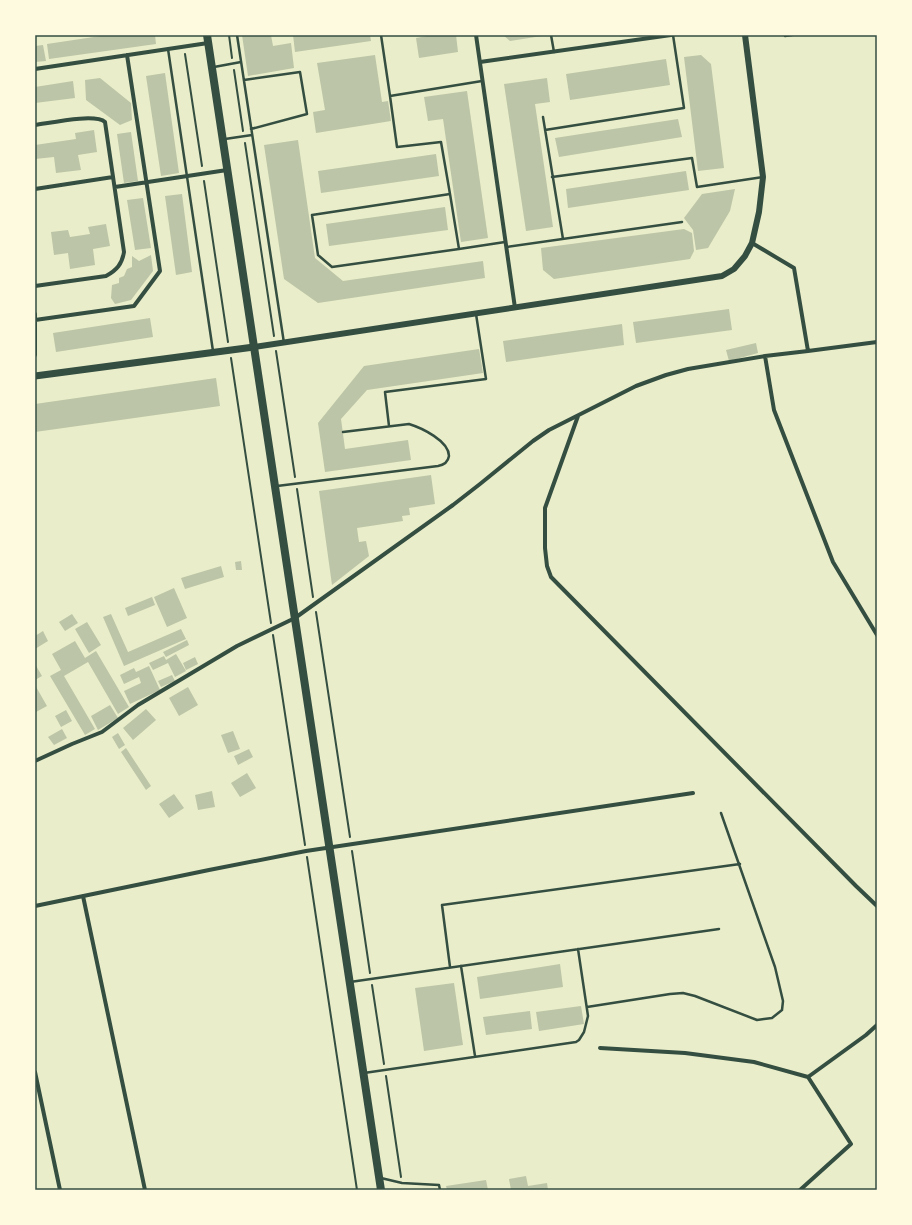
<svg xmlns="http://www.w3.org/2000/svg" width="912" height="1225" viewBox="0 0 912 1225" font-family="'Titillium Web',sans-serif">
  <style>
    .building { fill: #bcc5a7 }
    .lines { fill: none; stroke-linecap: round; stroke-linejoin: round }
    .path { stroke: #344e41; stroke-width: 2 }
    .service { stroke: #344e41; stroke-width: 2.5 }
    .minor { stroke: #344e41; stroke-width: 4 }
    .tertiary { stroke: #344e41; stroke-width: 6 }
    .secondary { stroke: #344e41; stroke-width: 7 }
    .primary { stroke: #344e41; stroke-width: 8 }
    .neatline { fill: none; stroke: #344e41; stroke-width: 1.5 }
  </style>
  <rect width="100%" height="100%" fill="#e9edc9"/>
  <path class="building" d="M107,35H155L156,44L49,59L47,44Z
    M242,35H271L273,46L291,43L294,68L248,76Z
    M293,35H370L371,41L295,52Z
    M433,35H456L458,52L419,58L416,38Z
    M503,35H542V36L510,41Z
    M43,45L46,61L35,62V46Z
    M375,55L382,102L388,101L391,121L316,133L313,112L325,110L317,63Z
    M701,55L711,64L724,168L698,171L684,57Z
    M666,59L670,85L570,100L566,74Z
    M165,73L179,173L161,176L146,76Z
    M100,78L131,103L132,120L120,125L86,100L85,80Z
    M547,78L550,102L535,104L553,227L526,231L504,84Z
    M73,81L75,98L35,103V87Z
    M467,91L488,238L461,242L443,119L428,121L424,97Z
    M678,119L682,137L559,157L555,138Z
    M94,130L97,152L78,155L81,170L56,173L54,157L35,159V145L76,139L75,133Z
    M131,132L138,181L124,183L117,134Z
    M298,140L315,258L343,281L483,261L485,278L318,303L284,279L264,145Z
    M436,154L439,176L321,193L318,171Z
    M686,171L689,190L568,208L566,189Z
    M735,189L730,211L708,248L696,250L693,230L684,218L702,194Z
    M182,194L192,272L176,275L165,196Z
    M143,198L151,248L135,250L127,200Z
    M445,207L448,230L329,246L326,224Z
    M106,224L110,246L93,249L95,265L70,269L68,253L54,255L51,232L68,230L70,237L90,234L88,227Z
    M684,229L692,233L694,251L690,259L554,279L543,270L541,248Z
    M151,255L153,271L131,300L115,304L111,298L112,285L119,283V278L124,276L127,269L132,267V256L139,261Z
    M729,309L732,330L636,343L633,322Z
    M150,318L153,337L56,352L53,333Z
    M622,324L624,345L506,362L503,341Z
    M756,343L758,353L729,361L726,350Z
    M479,349L483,373L367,390L341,419L345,449L408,440L411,460L325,472L318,423L364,366Z
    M216,378L220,406L35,432V404Z
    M431,475L435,504L409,508L410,515L402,516L403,521L357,528L359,542L366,541L369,556L332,585L319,491Z
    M241,561L242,570H236L235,562Z
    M221,566L224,577L185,589L181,578Z
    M174,588L187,618L167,627L154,597Z
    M152,597L155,605L128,616L125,608Z
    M72,614L78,623L65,631L59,622Z
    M111,614L128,652L181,629L186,639L124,666L103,617Z
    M87,622L101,645L89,653L75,629Z
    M43,631L48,641L35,649V636Z
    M187,640L189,645L166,657L163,652Z
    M75,641L85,658L96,651L129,707L118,714L88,662L64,676L95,729L85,735L50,676L61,670L52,654Z
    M176,654L186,671L175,677L168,663L153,670L149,663L164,656L166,660Z
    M195,657L198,664L186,670L183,663Z
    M35,664L42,676L35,680Z
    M149,666L160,690L130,704L124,691L141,683L139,677L124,684L120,675L134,668L136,672Z
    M172,675L175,681L161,687L158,681Z
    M35,685L47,706L36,712L35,710Z
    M188,687L198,705L179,716L169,698Z
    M110,705L118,718L98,730L91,716Z
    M146,709L156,720L133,740L123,728Z
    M66,710L72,721L61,727L55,716Z
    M62,729L67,738L54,745L48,737Z
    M233,731L240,749L228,753L221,735Z
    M118,733L125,745L119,749L112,737Z
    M126,748L151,786L146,790L121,752Z
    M249,749L253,757L238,765L234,756Z
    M247,773L256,788L240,797L231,783Z
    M212,791L215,807L198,810L195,795Z
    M174,794L184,808L169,818L159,804Z
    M560,964L563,987L480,999L477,977Z
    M454,983L463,1045L424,1051L415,988Z
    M581,1006L584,1024L539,1031L536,1012Z
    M530,1011L532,1029L486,1035L483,1017Z
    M526,1176L528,1186L547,1183L548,1190H511L509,1179Z
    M486,1180L488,1190H447L446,1186Z"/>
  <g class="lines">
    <path class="path" d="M229,35L232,58
      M185,54L202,166
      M234,70L243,131
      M245,143L274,336
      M204,181L228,342
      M276,351L295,477
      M231,358L271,623
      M297,489L313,597
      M316,612L350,837
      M273,635L305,845
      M352,851L370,973
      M307,857L357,1190
      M372,985L384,1064
      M386,1076L401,1177"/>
    <path class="service" d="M237,35L284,343
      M381,35L390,96
      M551,35L554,52
      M785,35V36L792,35
      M168,49L213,351
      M214,67L241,62
      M244,80L300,72L307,114L251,129
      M543,117L563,239
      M545,130L684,108L673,35
      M225,139L252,135
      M552,177L692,158L697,187L763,177
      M450,194L459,249L332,267L318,255L312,215L450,194L441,142L397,147L390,96L482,81
      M507,247L682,222
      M459,249L505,242
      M389,426L385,392L486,379L476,314
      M277,486L438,466C444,465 448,462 449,456C449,441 422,428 409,424L343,432
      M461,966L475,1056
      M450,967L442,905L740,864
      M350,982L719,929
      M587,1007L670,994L683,993L695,996L757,1020L772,1018L782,1010L783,1001L775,967L721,813
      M364,1073L576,1042L579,1040L584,1032L588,1016L578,949
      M381,1178L402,1183L439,1185L440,1190"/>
    <path class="minor" d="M476,35L515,308
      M480,62L671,35
      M35,69L208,43
      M35,125C50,123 95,113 105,122L124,252C122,264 117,270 106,276L35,286
      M115,187L227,170
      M35,189L113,177
      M35,314V355
      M35,320L134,306L160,271L127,55
      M808,351L877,342
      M765,356L774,410L833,562L877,635
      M578,416L545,508V548L547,566L551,577L856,886L877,906
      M35,761L72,744L102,732L138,705L237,646L295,618L453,505L480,484L533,441L549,430L636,386L666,375L688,369L765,356L808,351L794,268L752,243
      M83,896L145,1190
      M35,906L209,870L306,851L693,793
      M600,1048L685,1053L754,1062L808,1077
      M35,1072L60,1190
      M800,1190L851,1144L808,1077L866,1035L877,1025"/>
    <path class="tertiary" d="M254,347L722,276L734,269L745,256L752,243L759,212L763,177L745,35"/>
    <path class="secondary" d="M35,376L254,347"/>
    <path class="primary" d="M207,35L381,1190"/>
  </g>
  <rect width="912" height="1225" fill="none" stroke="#fefae0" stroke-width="72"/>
  <rect x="36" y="36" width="840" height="1153" class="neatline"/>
</svg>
